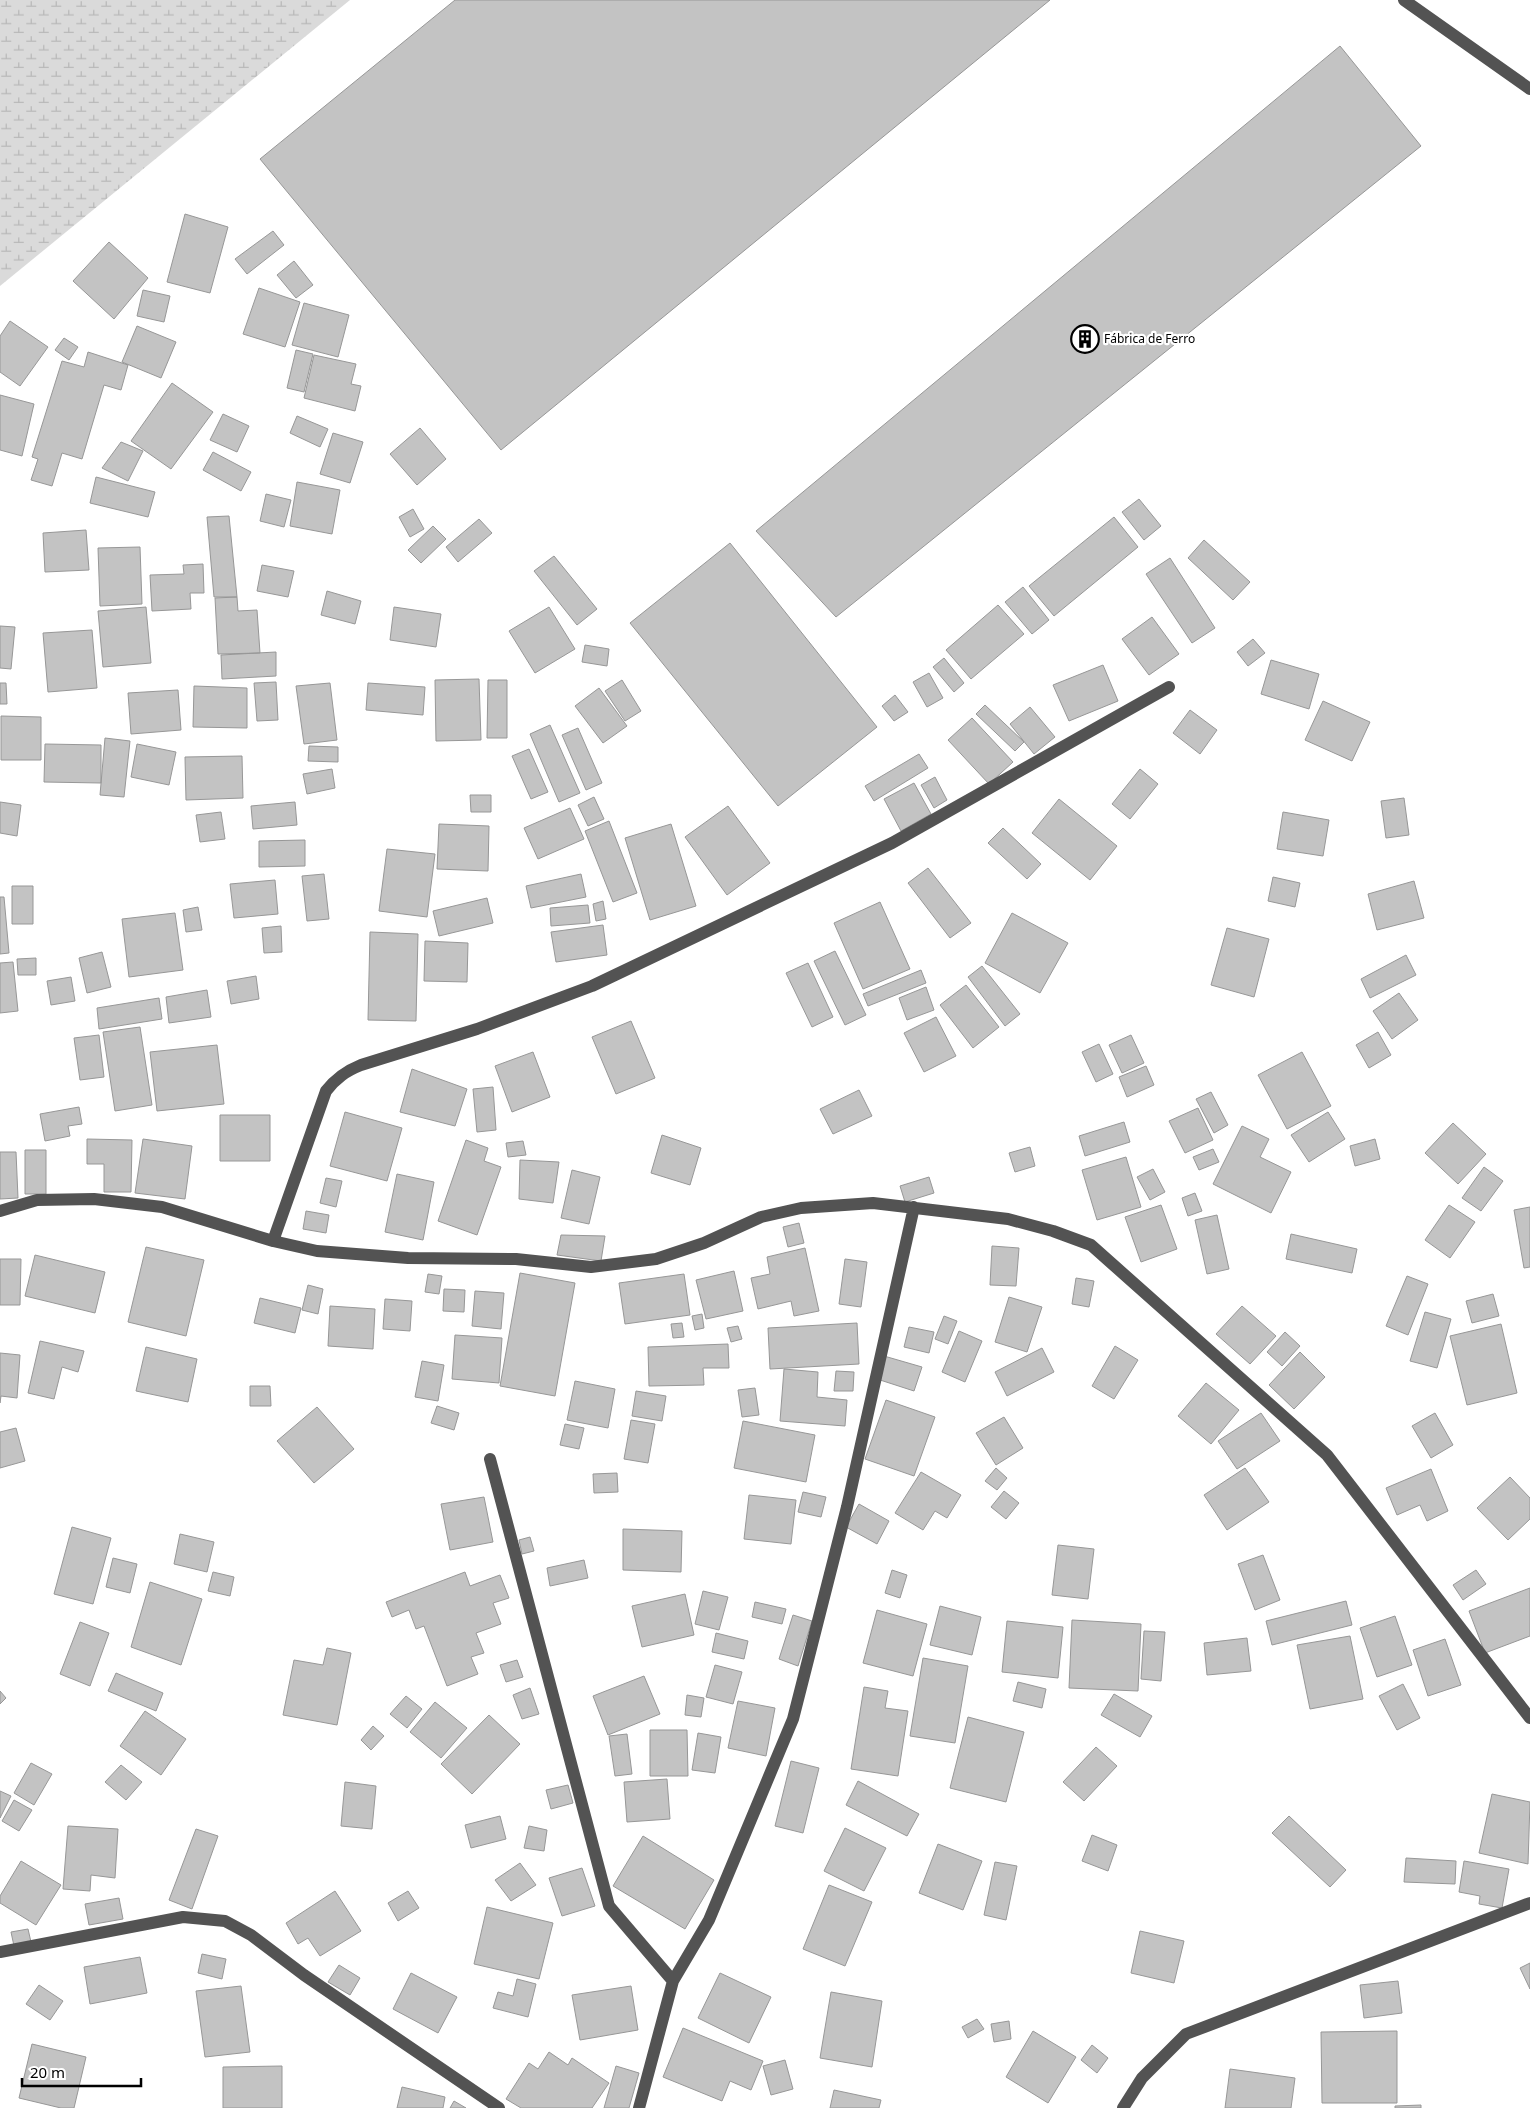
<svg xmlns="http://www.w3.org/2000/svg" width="1530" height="2108" viewBox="0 0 1530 2108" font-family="'Noto Sans',sans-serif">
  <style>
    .wetland { fill: url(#wetland-marsh) }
    .building { fill: #c3c3c3; stroke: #979797 }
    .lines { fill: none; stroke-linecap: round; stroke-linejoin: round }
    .minor { stroke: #535353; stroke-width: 12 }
    .labels { text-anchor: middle; stroke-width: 4.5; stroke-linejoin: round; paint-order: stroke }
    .poi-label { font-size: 12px; fill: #000; stroke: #fff; text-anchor: start }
  </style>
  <defs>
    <pattern id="wetland-marsh" width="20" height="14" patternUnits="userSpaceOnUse" patternTransform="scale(1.25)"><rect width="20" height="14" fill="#dadada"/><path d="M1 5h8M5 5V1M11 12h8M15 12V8" fill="none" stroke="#b9b9b9"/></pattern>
  </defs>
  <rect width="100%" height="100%" fill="#fff"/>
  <path class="wetland" d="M0,0H350L0,286Z"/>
  <path class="building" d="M455,0H1050L501,450L260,159Z
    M1340,46L1421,146L836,617L756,531Z
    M185,214L228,227L210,293L167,282Z
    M273,231L284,245L247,274L235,259Z
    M109,242L148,278L114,319L73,281Z
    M294,261L313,285L296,298L277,275Z
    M259,288L300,302L285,347L243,334Z
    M143,290L170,296L164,322L137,316Z
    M304,303L349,315L338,357L292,345Z
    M10,321L48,347L20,386L0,372V336Z
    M137,326L176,342L161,378L122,362Z
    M64,338L78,347L69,360L55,350Z
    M296,350L313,354L304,392L287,388Z
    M88,352L128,365L121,390L104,385L82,459L62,453L52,486L31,480L38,459L32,457L62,361L84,367Z
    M314,355L356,364L351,384L361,386L355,411L304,398Z
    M172,383L213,412L171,469L131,441Z
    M0,395L34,404L22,456L0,450Z
    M223,414L249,426L237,452L210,440Z
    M297,416L328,429L320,447L290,433Z
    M420,428L446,459L417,485L390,454Z
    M333,433L363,442L350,483L320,474Z
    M121,442L143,451L128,481L102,468Z
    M213,452L251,472L241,491L203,470Z
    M96,477L155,492L148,517L90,503Z
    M297,482L340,490L332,534L290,526Z
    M266,494L291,500L284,527L260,521Z
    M1139,499L1161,526L1144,540L1122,512Z
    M413,509L424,529L410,537L399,517Z
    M229,516L237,597H214L207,517Z
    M1114,517L1138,547L1054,616L1029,586Z
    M479,519L492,533L458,562L446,547Z
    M433,526L446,539L421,563L408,550Z
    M86,530L89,570L45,572L43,533Z
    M1204,540L1250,582L1233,600L1188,558Z
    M730,543L877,727L778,806L630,623Z
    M140,547L142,604L100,606L98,548Z
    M554,556L597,609L577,625L534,571Z
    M1170,558L1215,628L1192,643L1146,574Z
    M203,564L204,593H190L191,609L152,611L150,575L184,574L183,565Z
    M262,565L294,571L288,597L257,591Z
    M1023,587L1049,620L1032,634L1005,602Z
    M327,591L361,601L355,624L321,615Z
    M237,597L238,611L257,610L260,653L218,654L215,598Z
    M998,605L1024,634L971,679L946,650Z
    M146,607L151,663L103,667L98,611Z
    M394,607L441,614L436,647L390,640Z
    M549,607L575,649L535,673L509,631Z
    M1152,617L1179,654L1149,675L1122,639Z
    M0,626L15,627L11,669L0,668Z
    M92,630L97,688L48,692L43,633Z
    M1253,639L1265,653L1248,666L1237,652Z
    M585,645L609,649L607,666L582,662Z
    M276,652V676L222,679L221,655Z
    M944,658L964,683L954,692L933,667Z
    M1271,660L1319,674L1309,709L1261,694Z
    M1103,665L1118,701L1069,721L1053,685Z
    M929,673L943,698L927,707L913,682Z
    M479,679L481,740L436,741L435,680Z
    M488,680H507V738H487Z
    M622,680L641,711L625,721L605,691Z
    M276,682L278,720L257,721L254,683Z
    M0,683H6L7,704H0Z
    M330,683L337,740L304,744L296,686Z
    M368,683L425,687L423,715L366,710Z
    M194,686L247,688V728L193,727Z
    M599,688L627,726L603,743L575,706Z
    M178,690L181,730L131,734L128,693Z
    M895,695L908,712L894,721L882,706Z
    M1323,701L1370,722L1352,761L1305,740Z
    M985,705L1024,742L1015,751L976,714Z
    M1030,707L1055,737L1034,754L1010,724Z
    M1190,710L1217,730L1200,754L1173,733Z
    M1,716L41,717V760H1Z
    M972,718L1013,762L989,784L948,740Z
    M550,725L580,793L559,802L530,734Z
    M578,728L602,783L586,790L562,735Z
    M105,738L130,741L124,797L100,795Z
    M45,744L101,745V783L44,782Z
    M137,744L176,752L169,785L131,777Z
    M309,746L338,747V762L308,761Z
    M529,749L548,792L531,799L512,756Z
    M919,754L928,768L874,801L865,786Z
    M242,756L243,798L186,800L185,757Z
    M332,769L335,788L307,794L303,774Z
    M1140,769L1158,784L1130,819L1112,804Z
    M935,777L947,800L934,808L921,785Z
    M914,783L931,814L901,831L884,799Z
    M470,795H491V812H471Z
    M594,797L604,819L588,826L578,805Z
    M1404,798L1409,835L1386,838L1381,801Z
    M1059,799L1117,846L1090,880L1032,833Z
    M0,802L21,805L17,836L0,833Z
    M295,802L297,825L253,829L251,806Z
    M728,806L770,863L727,895L685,837Z
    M570,808L584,839L538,859L524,828Z
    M221,812L225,839L200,842L196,815Z
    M1283,812L1329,820L1323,856L1277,849Z
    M609,821L637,893L613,902L585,831Z
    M439,824L489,826L488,871L437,869Z
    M671,824L696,906L650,920L625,838Z
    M1003,828L1041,864L1027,879L988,843Z
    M305,840V866L259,867V841Z
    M387,849L435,854L427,917L379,911Z
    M928,868L971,923L950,938L908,883Z
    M324,874L329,919L307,921L302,876Z
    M581,874L586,897L531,908L526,886Z
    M1273,877L1300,883L1295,907L1268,901Z
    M275,880L278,914L234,918L230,884Z
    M1414,881L1424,918L1377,930L1368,894Z
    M12,886H33V924H12Z
    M0,897H4L9,953L0,954Z
    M487,898L493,923L439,936L433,911Z
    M603,901L606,919L596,921L593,904Z
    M880,902L910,969L863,989L834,923Z
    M588,905L590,923L551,926L550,908Z
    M198,907L202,930L186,932L183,910Z
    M175,913L183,970L129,977L122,919Z
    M1012,913L1068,943L1040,993L985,963Z
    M603,925L607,955L556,962L551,932Z
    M281,926L282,952L264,953L262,928Z
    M1227,928L1269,939L1254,997L1211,985Z
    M370,932L418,934L416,1021L368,1020Z
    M425,941L468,943L467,982L424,981Z
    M835,951L866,1015L845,1025L814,961Z
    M102,952L111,987L87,993L79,958Z
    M1406,955L1416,975L1370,998L1361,979Z
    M36,958V975H18L17,959Z
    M13,962L18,1011L0,1013V963Z
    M808,963L833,1017L812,1027L786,973Z
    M982,966L1020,1014L1005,1026L968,977Z
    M921,970L926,983L868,1006L863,994Z
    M256,976L259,999L231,1004L227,981Z
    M71,977L75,1001L51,1005L47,981Z
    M966,985L999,1027L973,1048L940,1005Z
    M926,987L934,1010L907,1020L899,998Z
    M207,990L211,1017L169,1023L166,997Z
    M1399,993L1418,1020L1392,1039L1373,1011Z
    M159,998L162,1019L99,1029L97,1008Z
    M936,1017L956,1056L924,1072L904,1033Z
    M631,1021L655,1078L616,1094L592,1037Z
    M140,1027L152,1105L115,1111L103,1032Z
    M1378,1032L1391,1055L1369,1068L1356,1045Z
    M99,1035L104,1077L80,1080L74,1038Z
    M1131,1035L1144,1063L1122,1073L1109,1045Z
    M1099,1044L1113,1074L1096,1082L1082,1052Z
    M217,1045L224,1104L157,1111L150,1052Z
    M533,1052L550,1097L512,1112L495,1066Z
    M1302,1052L1331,1106L1287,1129L1258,1075Z
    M1146,1066L1154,1085L1127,1097L1119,1077Z
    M412,1069L467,1089L455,1126L400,1112Z
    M493,1087L496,1130L477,1132L473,1089Z
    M859,1090L872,1116L833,1134L820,1109Z
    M1211,1092L1228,1125L1214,1133L1196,1099Z
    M79,1107L82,1124L68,1126L70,1136L45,1141L40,1114Z
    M1198,1108L1213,1140L1185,1153L1169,1121Z
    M345,1112L402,1128L387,1181L330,1166Z
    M1328,1112L1345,1139L1309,1162L1291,1135Z
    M220,1115H270V1161H220Z
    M1124,1122L1130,1142L1085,1156L1079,1136Z
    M1453,1123L1486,1154L1458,1184L1425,1153Z
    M1242,1126L1269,1139L1260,1157L1291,1172L1271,1213L1213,1184Z
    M662,1135L701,1148L690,1185L651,1173Z
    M87,1139L132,1140L131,1192H104V1164H87Z
    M143,1139L192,1146L185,1199L135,1193Z
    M1375,1139L1380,1159L1355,1166L1350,1146Z
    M466,1140L488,1148L484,1161L501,1167L477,1235L438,1221Z
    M523,1141L526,1155L508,1157L506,1143Z
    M1030,1147L1035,1166L1015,1172L1009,1153Z
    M1213,1149L1219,1162L1199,1170L1193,1157Z
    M25,1150H46V1194H25Z
    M0,1152H16L18,1198L0,1199Z
    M1126,1157L1141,1207L1097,1220L1082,1170Z
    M520,1160L559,1162L553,1203L519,1199Z
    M1484,1167L1503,1181L1481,1211L1462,1198Z
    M1153,1169L1165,1192L1150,1200L1137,1177Z
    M572,1170L600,1177L589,1224L561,1218Z
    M397,1174L434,1182L423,1240L385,1232Z
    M929,1177L934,1193L905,1202L900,1186Z
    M326,1178L342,1181L336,1207L320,1203Z
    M1195,1193L1202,1211L1188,1216L1182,1198Z
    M1161,1205L1177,1249L1141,1262L1125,1217Z
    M1449,1205L1475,1222L1450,1258L1425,1240Z
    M1530,1207V1267L1524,1268L1514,1210Z
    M306,1211L329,1215L326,1233L303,1229Z
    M1217,1215L1229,1269L1207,1274L1195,1220Z
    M799,1223L804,1243L788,1247L783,1227Z
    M1291,1234L1357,1249L1352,1273L1286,1259Z
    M561,1235L605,1236L601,1261L557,1255Z
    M992,1246L1019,1248L1016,1286L990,1285Z
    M146,1247L204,1260L186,1336L128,1322Z
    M805,1248L819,1311L794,1316L791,1301L758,1309L751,1278L770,1274L767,1257Z
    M35,1255L105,1272L95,1313L25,1296Z
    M0,1259H21L20,1305H0Z
    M845,1259L867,1262L861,1307L839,1304Z
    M734,1271L743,1311L706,1319L696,1280Z
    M520,1273L575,1283L555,1396L500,1386Z
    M428,1274L442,1276L439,1294L425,1292Z
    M684,1274L690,1315L625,1324L619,1283Z
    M1407,1276L1428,1284L1408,1335L1386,1326Z
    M1076,1278L1094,1281L1089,1307L1072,1304Z
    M308,1285L323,1289L318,1314L302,1310Z
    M444,1289L465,1290L464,1312L443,1311Z
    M475,1291L504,1293L501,1329L472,1326Z
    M1493,1294L1499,1316L1472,1323L1466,1301Z
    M1009,1297L1042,1307L1027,1352L995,1342Z
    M260,1298L301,1308L295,1333L254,1323Z
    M385,1299L412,1301L410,1331L383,1329Z
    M330,1306L375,1309L373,1349L328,1346Z
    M1242,1306L1276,1336L1250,1364L1216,1334Z
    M1425,1312L1451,1319L1437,1368L1410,1361Z
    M702,1314L704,1328L695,1330L692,1316Z
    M944,1316L957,1321L948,1344L935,1339Z
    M682,1323L684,1337L673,1338L671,1324Z
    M857,1323L859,1364L770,1369L768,1328Z
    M1501,1324L1517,1393L1467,1405L1450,1336Z
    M738,1326L742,1339L731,1342L727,1328Z
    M909,1327L934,1332L929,1353L904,1347Z
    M959,1331L982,1341L965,1382L942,1372Z
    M1285,1332L1300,1346L1282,1366L1267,1352Z
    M455,1335L502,1338L499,1383L452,1379Z
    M40,1341L84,1351L78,1372L62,1367L54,1399L28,1393Z
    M728,1344L729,1368H703L704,1385L649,1386L648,1347Z
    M1115,1346L1138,1360L1114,1399L1092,1386Z
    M146,1347L197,1359L188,1402L136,1391Z
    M1042,1348L1054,1372L1007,1396L995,1372Z
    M1300,1352L1325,1377L1294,1409L1269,1385Z
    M0,1353L20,1355L17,1398L1,1396L0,1403Z
    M884,1356L922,1367L914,1391L877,1379Z
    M422,1361L444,1365L438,1401L415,1397Z
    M784,1369L818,1372L817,1397L847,1400L845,1426L780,1421Z
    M836,1371L854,1372L853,1391H834Z
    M575,1381L615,1389L608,1428L567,1420Z
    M1206,1383L1239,1410L1211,1444L1178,1416Z
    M250,1386H270L271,1406H250Z
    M755,1388L759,1415L742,1417L738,1390Z
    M636,1391L666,1396L662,1421L632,1416Z
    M886,1400L935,1417L914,1476L865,1459Z
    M437,1406L459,1413L454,1430L431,1423Z
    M317,1407L354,1449L314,1483L277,1441Z
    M1261,1413L1280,1441L1237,1469L1218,1441Z
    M1435,1413L1453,1445L1431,1458L1412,1426Z
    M1004,1417L1023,1448L996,1465L976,1433Z
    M631,1420L655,1424L648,1463L624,1459Z
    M743,1421L815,1435L806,1482L734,1468Z
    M565,1424L584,1428L579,1449L560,1445Z
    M16,1428L25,1461L0,1468V1432Z
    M996,1468L1007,1478L997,1490L985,1481Z
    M1245,1468L1269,1502L1227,1530L1204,1495Z
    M1431,1469L1448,1511L1427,1521L1420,1505L1397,1515L1386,1488Z
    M921,1472L961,1495L947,1518L935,1511L923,1530L895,1513Z
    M617,1473L618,1492L594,1493L593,1474Z
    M1510,1477L1530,1498V1519L1508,1540L1477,1508Z
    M1004,1491L1019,1503L1006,1519L991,1507Z
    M803,1492L826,1497L821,1517L798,1512Z
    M749,1495L796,1500L791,1544L744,1539Z
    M484,1497L493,1542L450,1550L441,1504Z
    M859,1504L889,1521L877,1544L846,1527Z
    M72,1527L111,1538L93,1604L54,1594Z
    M623,1529L682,1531L681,1572L623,1570Z
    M180,1534L214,1542L207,1572L174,1564Z
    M530,1537L534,1551L522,1554L519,1540Z
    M1058,1545L1094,1549L1088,1599L1052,1595Z
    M1263,1555L1280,1600L1255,1610L1238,1564Z
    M113,1558L137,1564L130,1593L106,1587Z
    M584,1560L588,1578L550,1586L547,1568Z
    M892,1570L907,1575L900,1598L885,1593Z
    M1476,1570L1486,1584L1463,1600L1453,1585Z
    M213,1572L234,1577L230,1596L208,1591Z
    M465,1572L470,1586L500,1575L509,1598L493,1603L501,1624L476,1633L484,1653L471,1657L478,1674L447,1686L424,1626L416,1629L409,1610L392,1617L386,1602Z
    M150,1582L202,1599L181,1665L131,1647Z
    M1530,1588V1636L1485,1653L1469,1611Z
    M703,1591L728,1597L719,1630L695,1624Z
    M685,1594L694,1635L642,1647L632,1606Z
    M1346,1601L1352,1625L1272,1645L1266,1621Z
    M755,1602L786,1609L782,1624L752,1617Z
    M940,1606L981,1617L972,1655L930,1645Z
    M877,1610L927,1624L913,1676L863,1663Z
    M793,1615L812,1621L798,1666L779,1659Z
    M1395,1616L1412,1665L1377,1677L1360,1628Z
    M1072,1620L1141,1624L1138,1691L1069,1688Z
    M1007,1621L1063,1627L1058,1678L1002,1672Z
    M80,1622L109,1633L90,1686L60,1674Z
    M1144,1631L1165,1632L1161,1681L1141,1679Z
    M716,1633L748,1641L744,1659L712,1652Z
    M1350,1636L1363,1699L1310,1709L1297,1645Z
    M1247,1638L1251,1671L1207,1675L1204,1643Z
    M1445,1639L1461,1685L1428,1696L1413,1650Z
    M327,1648L351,1653L337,1725L283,1715L294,1660L323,1665Z
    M923,1658L968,1666L955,1743L910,1736Z
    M517,1660L523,1677L506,1682L500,1665Z
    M715,1665L742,1672L733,1704L706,1697Z
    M116,1673L163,1693L156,1711L108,1691Z
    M644,1676L660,1714L608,1735L593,1696Z
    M1018,1682L1046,1689L1042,1708L1013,1701Z
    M1403,1684L1420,1718L1397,1730L1379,1696Z
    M864,1687L888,1691L885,1708L908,1711L898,1776L851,1769Z
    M530,1688L539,1714L522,1719L513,1695Z
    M0,1691L6,1698L0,1704Z
    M1114,1694L1152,1716L1140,1737L1101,1715Z
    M687,1695L704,1698L701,1717L685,1715Z
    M406,1696L422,1709L407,1728L390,1714Z
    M738,1701L775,1708L766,1756L728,1748Z
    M435,1702L467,1728L441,1758L410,1732Z
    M145,1711L186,1739L161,1775L120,1746Z
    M489,1715L520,1744L472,1794L441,1764Z
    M968,1717L1024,1732L1006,1802L950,1788Z
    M373,1726L384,1736L371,1750L361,1740Z
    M650,1730H687L688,1776H650Z
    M698,1733L721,1737L715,1773L692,1770Z
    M627,1734L632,1774L615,1776L609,1736Z
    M1096,1747L1117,1766L1084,1801L1063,1782Z
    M791,1761L819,1768L803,1833L775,1826Z
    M31,1763L52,1774L34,1805L14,1793Z
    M121,1765L142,1782L126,1800L105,1782Z
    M667,1779L670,1819L627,1822L624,1782Z
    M858,1781L919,1814L907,1836L846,1805Z
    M345,1782L376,1786L372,1829L341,1826Z
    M568,1785L573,1803L551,1809L546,1790Z
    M0,1791L11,1796L0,1818Z
    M1492,1794L1530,1802L1528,1864L1479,1853Z
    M14,1800L32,1810L19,1831L2,1821Z
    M500,1816L506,1839L471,1848L465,1825Z
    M1289,1816L1346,1870L1330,1887L1272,1833Z
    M68,1826L118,1829L115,1878L91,1875L90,1891L63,1889Z
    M529,1826L547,1830L544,1851L524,1848Z
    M845,1828L886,1848L864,1891L824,1871Z
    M196,1829L218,1836L192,1909L169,1900Z
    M1092,1835L1117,1845L1108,1871L1082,1861Z
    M643,1836L714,1880L685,1929L613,1886Z
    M938,1844L982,1861L963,1910L919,1893Z
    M1406,1858L1456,1861L1455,1884L1404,1882Z
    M21,1861L61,1885L36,1925L0,1903V1896Z
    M1464,1861L1509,1869L1502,1908L1479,1904L1480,1896L1459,1892Z
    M995,1862L1017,1866L1006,1920L984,1915Z
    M520,1863L536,1885L511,1901L495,1880Z
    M582,1868L595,1906L562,1916L549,1878Z
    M829,1885L872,1902L845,1966L803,1949Z
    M335,1891L361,1931L320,1956L308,1938L298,1944L286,1923Z
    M408,1891L419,1908L398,1921L388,1903Z
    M119,1898L123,1919L89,1925L85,1904Z
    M487,1907L553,1923L539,1979L474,1964Z
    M28,1929L31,1942L14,1946L11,1932Z
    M1140,1931L1184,1941L1174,1983L1131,1973Z
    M202,1954L226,1959L222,1979L198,1973Z
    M140,1957L147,1993L90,2004L84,1967Z
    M1530,1963V1989L1520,1968Z
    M339,1965L360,1978L350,1995L328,1982Z
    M411,1973L457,1997L438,2033L393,2009Z
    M720,1973L771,1997L749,2043L698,2018Z
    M517,1979L536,1984L528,2017L493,2008L498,1992L513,1996Z
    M1398,1981L1402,2013L1364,2018L1360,1985Z
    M39,1985L63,2001L50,2020L26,2004Z
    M241,1986L250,2052L205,2057L196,1991Z
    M631,1986L638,2030L580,2040L572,1995Z
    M831,1992L882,2001L872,2067L820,2058Z
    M977,2019L984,2029L968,2038L962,2027Z
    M1009,2021L1011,2039L994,2042L991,2024Z
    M683,2028L763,2061L751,2090L730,2081L722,2101L663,2077Z
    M1033,2031L1076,2057L1048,2103L1006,2077Z
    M1397,2031V2103H1322L1321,2032Z
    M32,2044L86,2057L74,2108H61L19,2098Z
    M1092,2045L1108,2058L1097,2073L1081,2060Z
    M549,2052L568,2065L572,2058L609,2083L592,2108H521L506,2099L529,2063L538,2069Z
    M785,2060L793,2089L771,2095L763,2066Z
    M282,2066V2108H223V2067Z
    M616,2066L639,2073L629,2108H604Z
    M1230,2069L1295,2078L1291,2108H1225Z
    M402,2087L445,2097L443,2108H397Z
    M834,2090L881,2100L879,2108H830Z
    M454,2101L466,2108H450Z
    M1421,2105V2108H1395V2106Z"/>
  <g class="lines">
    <path class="minor" d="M1404,0L1530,89
      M0,1211L37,1200L94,1199L162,1207L273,1241L317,1251L408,1258L516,1259L591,1267L656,1259L704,1243L761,1217L801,1208L873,1203L1008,1219L1053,1231L1091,1245L1327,1455L1530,1718
      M273,1241L326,1091C336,1078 346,1071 361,1065L477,1029L592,986L892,843L1169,687
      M490,1459L609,1906L673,1981
      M0,1952L183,1917L225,1921L251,1935L304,1975L499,2108
      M639,2108L673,1981L709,1920L793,1719L847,1507L914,1207
      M1123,2108L1142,2078L1186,2034L1530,1903"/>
  </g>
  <defs>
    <symbol id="building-ring" viewBox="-11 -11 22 22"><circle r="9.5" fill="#fff" stroke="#000" stroke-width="1.5"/><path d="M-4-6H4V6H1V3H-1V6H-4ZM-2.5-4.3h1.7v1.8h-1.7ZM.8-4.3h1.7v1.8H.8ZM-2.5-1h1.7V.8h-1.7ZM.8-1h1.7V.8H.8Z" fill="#000"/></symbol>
  </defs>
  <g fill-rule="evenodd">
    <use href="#building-ring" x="1069" y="323" width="32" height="32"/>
  </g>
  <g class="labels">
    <g class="poi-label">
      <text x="1104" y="343">Fábrica de Ferro</text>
    </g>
  </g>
  <path d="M22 2078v8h119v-8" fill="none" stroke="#000000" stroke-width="2.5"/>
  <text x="30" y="2078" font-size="15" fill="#000000" stroke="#ffffff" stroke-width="4" paint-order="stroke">20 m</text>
</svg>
